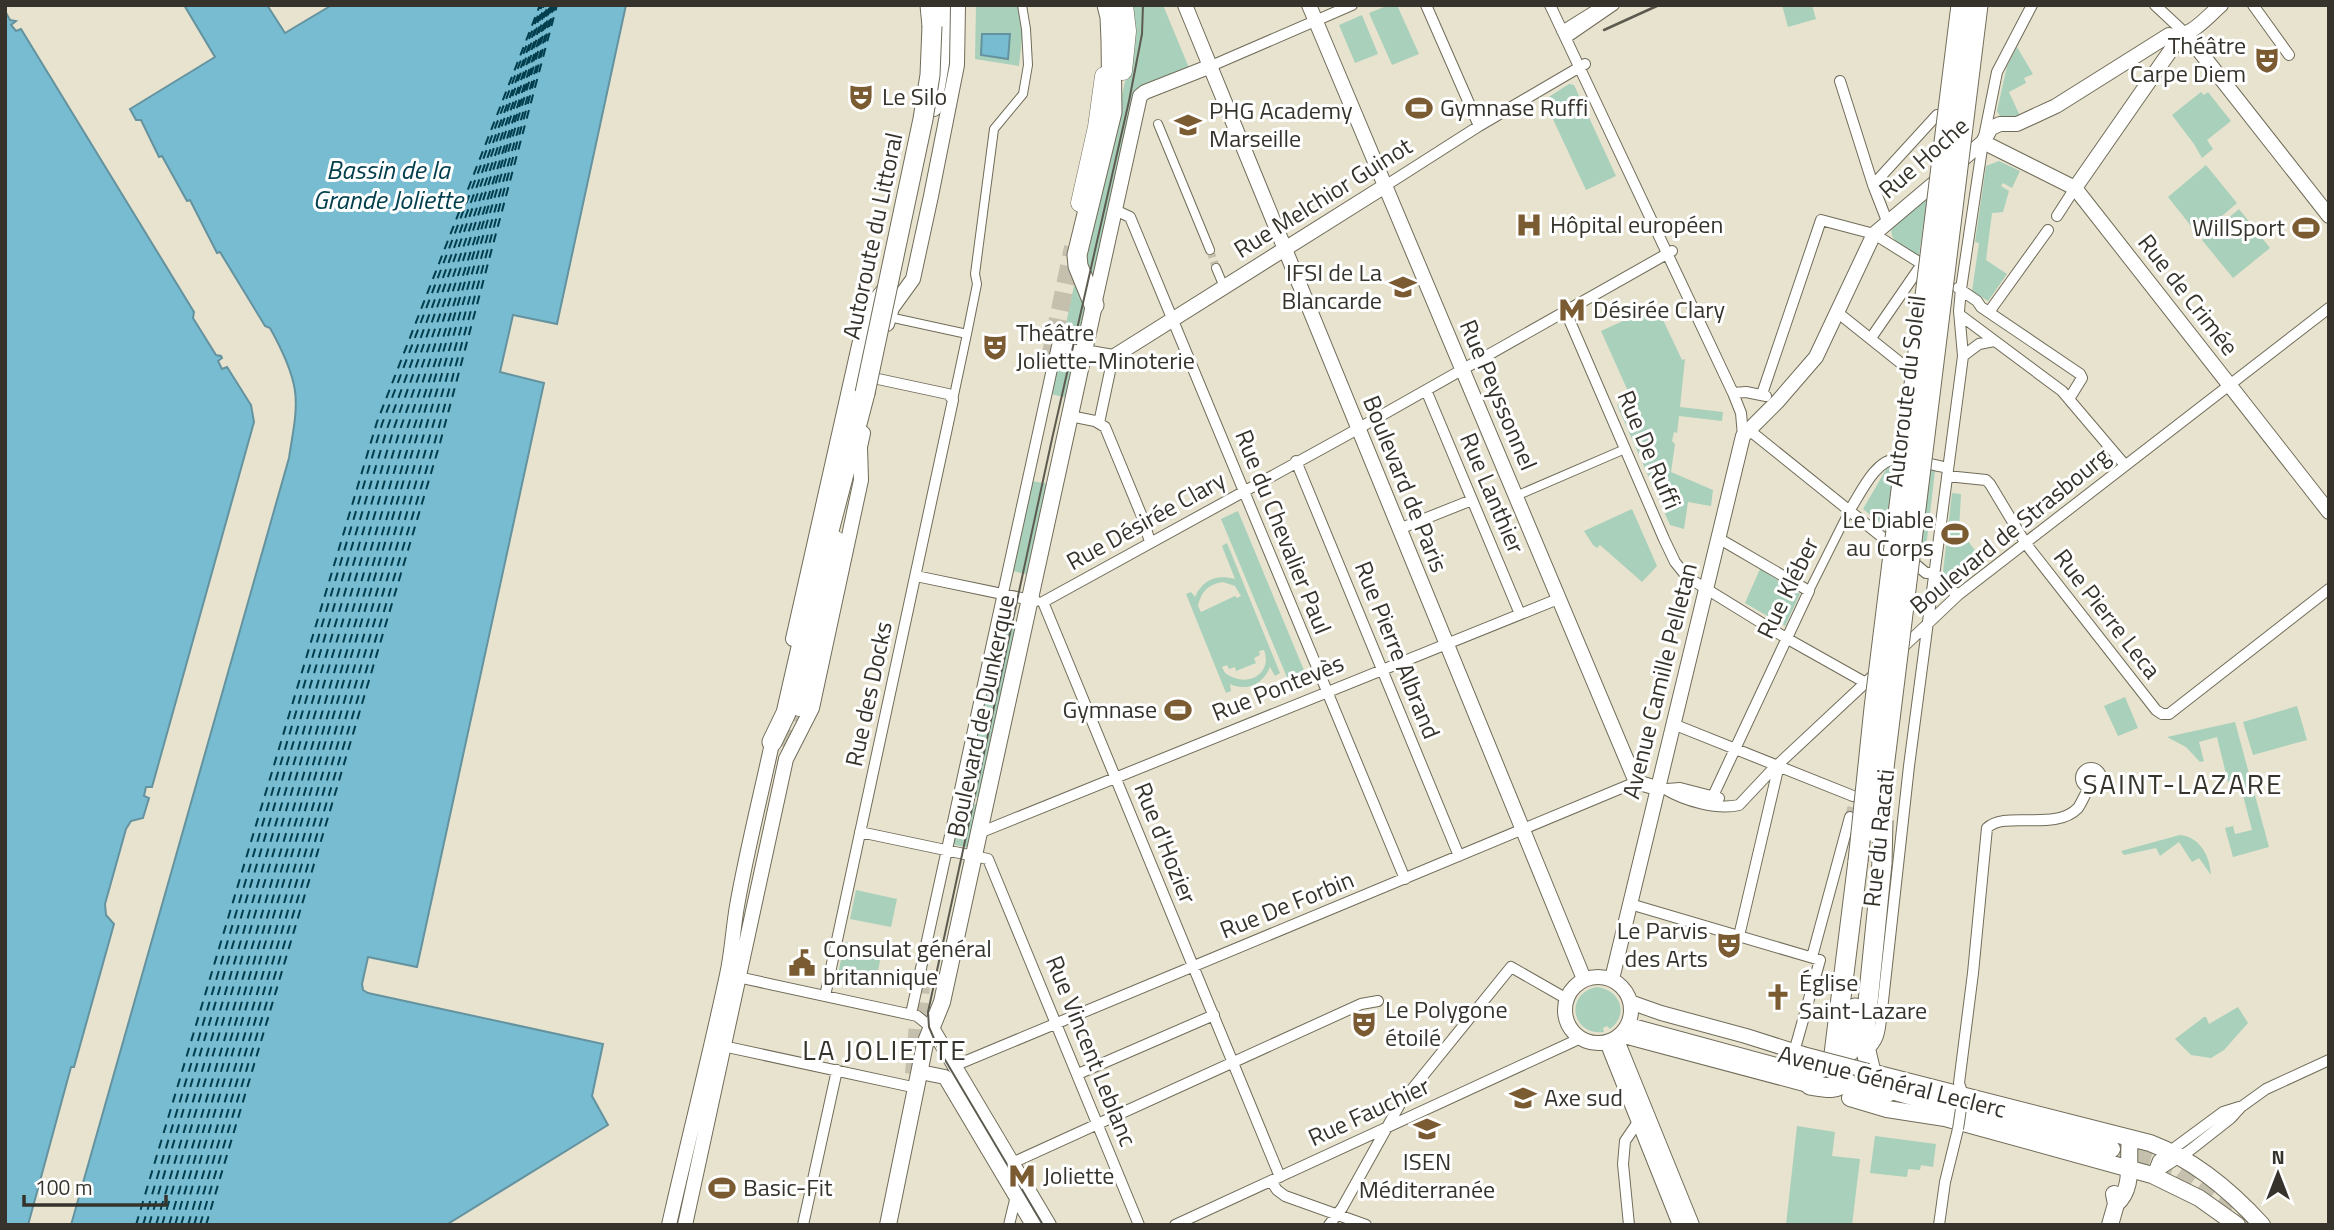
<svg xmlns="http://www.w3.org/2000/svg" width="2334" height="1230" viewBox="0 0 2334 1230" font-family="'Titillium Web',sans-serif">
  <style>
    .green { fill: #a8d0bb; fill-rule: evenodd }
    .water { fill: #78bcd1; stroke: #64939f; stroke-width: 2 }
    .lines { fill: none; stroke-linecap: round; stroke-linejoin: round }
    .ferry { stroke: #003e4d; stroke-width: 2; stroke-dasharray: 9 7; stroke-linecap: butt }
    .pedestrian-tunnel { stroke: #c4c0ad; stroke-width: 8; stroke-dasharray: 8 4; stroke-linecap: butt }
    .minor-tunnel { stroke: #c4c0ad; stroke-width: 10; stroke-dasharray: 10 5; stroke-linecap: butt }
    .secondary-tunnel { stroke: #c4c0ad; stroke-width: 16; stroke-dasharray: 16 8; stroke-linecap: butt }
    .trunk-tunnel { stroke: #c4c0ad; stroke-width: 18; stroke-dasharray: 18 9; stroke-linecap: butt }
    .pedestrian-casing { stroke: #706c59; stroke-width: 10 }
    .minor-casing { stroke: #706c59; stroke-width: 12 }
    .tertiary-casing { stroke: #706c59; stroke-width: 16 }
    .secondary-casing { stroke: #706c59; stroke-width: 18 }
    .trunk-casing { stroke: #706c59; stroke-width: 19 }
    .motorway-casing { stroke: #706c59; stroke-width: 21 }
    .pedestrian { stroke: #fff; stroke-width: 8 }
    .minor { stroke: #fff; stroke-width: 10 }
    .tertiary { stroke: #fff; stroke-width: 14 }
    .secondary { stroke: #fff; stroke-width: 16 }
    .trunk { stroke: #fff; stroke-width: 18 }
    .motorway { stroke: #fff; stroke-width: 19 }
    .tram { stroke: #5d5b50; stroke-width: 2 }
    .rail { stroke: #5d5b50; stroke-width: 2.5 }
    .minor-bridge-casing { stroke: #706c59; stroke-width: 12; stroke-linecap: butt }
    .tertiary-bridge-casing { stroke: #706c59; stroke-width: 16; stroke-linecap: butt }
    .motorway-bridge-casing { stroke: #706c59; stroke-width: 21; stroke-linecap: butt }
    .minor-bridge { stroke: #fff; stroke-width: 10 }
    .tertiary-bridge { stroke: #fff; stroke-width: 14 }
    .motorway-bridge { stroke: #fff; stroke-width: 19 }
    .labels { text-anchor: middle; stroke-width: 6; stroke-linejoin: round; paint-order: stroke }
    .poi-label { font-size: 24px; fill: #35332b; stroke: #fff; text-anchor: start }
    .street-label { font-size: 24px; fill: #35332b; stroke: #fff }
    .water-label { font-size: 26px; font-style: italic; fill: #003e4d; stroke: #fff }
    .quarter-label { font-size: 28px; letter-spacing: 2px; fill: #35332b; stroke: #fff }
  </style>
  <rect width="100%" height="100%" fill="#e8e3ce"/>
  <path class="green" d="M976,5H1019L1023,29L1019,66L975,59Z
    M1131,5H1163L1189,68L1141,89L1094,288L1083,267L1131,55Z
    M1389,5H1397L1419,54L1392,65L1369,13Z
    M1782,5H1812L1816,19L1788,27Z
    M1362,15L1378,54L1355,63L1339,25Z
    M2017,47L2033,74L2024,78L2026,83L2009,92L2020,116L2012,118L2000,116L1997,111L2007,66Z
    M1569,84L1574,85L1616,176L1586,190L1544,100Z
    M2201,92L2204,95L2208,92L2231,121L2207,140L2213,149L2202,158L2194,144L2172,115Z
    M1999,161L2020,171L2012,188L2003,183L2001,186L2009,191L2003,212L1992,213L1986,260L2007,274L1988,301L1972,291L1979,243L1975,242L1986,166Z
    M2206,165L2237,203L2199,236L2168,197Z
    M1927,199L1919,255L1916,256C1905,248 1888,242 1892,226Z
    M2239,209L2270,248L2233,278L2202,240Z
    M1076,276L1087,299L1081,342L1063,338Z
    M1656,305L1682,360L1685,359L1680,407L1723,412L1722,421L1679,416L1677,433L1674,432L1672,441L1675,444L1671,472L1713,490L1711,506L1688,502L1684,529L1670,525L1617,405L1631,398L1601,331L1636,315L1638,317V315Z
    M1059,355L1077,358L1069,398L1050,394Z
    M1897,463L1935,471L1926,548L1919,552L1863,509L1888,466Z
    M1032,481L1049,484L1030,575L1012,571Z
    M1952,493L1961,494L1959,530L1964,531L1963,537L1966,538L1981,559L1955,578L1946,577L1943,572Z
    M1632,509L1657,566L1642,582L1600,545L1597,548L1593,545L1584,531Z
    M1238,511L1308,680L1291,687L1221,519Z
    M1227,543L1280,673L1275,676L1270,667C1263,684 1248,692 1230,684L1231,691L1226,693L1186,594L1191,592L1195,597C1203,579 1217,574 1235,579L1222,546ZM1223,582L1235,586L1241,596L1237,598L1235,596L1201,612L1198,606C1201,592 1208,584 1223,582ZM1264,650C1273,674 1247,689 1225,673L1222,667L1227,665L1229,669L1235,667L1236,671L1256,663L1254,658L1260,655L1259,651Z
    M1760,569L1800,594L1785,626L1745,603Z
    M1001,623L1018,627L981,798L963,794Z
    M2125,697L2138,728L2118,736L2104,706Z
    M2297,706L2307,740L2253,755L2243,722Z
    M2235,722L2269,847L2233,857L2225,828L2233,826L2235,834L2252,830L2239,780L2228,782L2217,737L2199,742L2204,761L2200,762L2186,747L2167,737Z
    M961,801L979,805L970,848L951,844Z
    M2180,835C2200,837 2210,856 2211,875L2199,858L2192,862L2179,842L2160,856L2156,848L2124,855L2121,851Z
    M856,890L897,899L891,927L850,919Z
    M845,942L882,950L875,987L837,978Z
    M1597,987C1621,990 1629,1015 1610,1029L1607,1026L1603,1028L1604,1032C1571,1036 1564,993 1597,987Z
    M2238,1007L2248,1023L2224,1050L2211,1058L2191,1055L2175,1039L2204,1017H2206L2209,1024Z
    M1797,1126L1835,1132L1832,1156L1860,1159L1852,1225H1786Z
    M1875,1136L1936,1144L1933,1167L1921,1165L1920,1170L1908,1169L1907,1177L1870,1173Z"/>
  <path class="water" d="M184,5H267L285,33L332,5H626L557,324L513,315L500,372L544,383L417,967L368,957L362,984L363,990L368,993L603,1044L592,1096L608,1125L446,1225H71L289,458C292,437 298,412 295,391C292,369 280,346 270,328L265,326L220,252L217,253L190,200L187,201L162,156L159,157L141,120H136L130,109L215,57Z
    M5,11L10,20L16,21L11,25L16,31L21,29L194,312L193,318L216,355L221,356L222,358L218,361L222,369L227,367L251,405L254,422L152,787H146L144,796L149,798L143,818L131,821L126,829L105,904L106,915L114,924L74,1067H71L28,1225H5Z
    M982,34H1010L1008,59L981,55Z"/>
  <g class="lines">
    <path class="ferry" d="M136,1225L377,422L540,5
      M143,1225L382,424L542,5
      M149,1225L388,426L544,5
      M156,1225L394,428L545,5
      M162,1225L400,430L547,5
      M169,1225L406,432L548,5
      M175,1225L412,434L550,5
      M181,1225L417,436L551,5
      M188,1225L552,5
      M194,1225L429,439L554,5
      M200,1225L435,441L555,5
      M206,1225L440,443L557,5"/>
    <path class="pedestrian-tunnel" d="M1210,250L1216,268"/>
    <path class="minor-tunnel" d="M1850,817L1855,797"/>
    <path class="secondary-tunnel" d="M2112,1149L2173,1167L2249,1225"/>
    <path class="trunk-tunnel" d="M1049,363L1073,247
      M790,748L799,707
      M914,1074L922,973"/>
    <defs>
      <path id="pedestrian" d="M1158,124L1210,250
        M1216,268L1224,287
        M889,317L967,334L953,400
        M967,334L977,284L975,274L994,129L1023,94L1028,65L1026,29L1022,5
        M1516,496L1625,449
        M1809,591L1849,511"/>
      <path id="minor" d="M1426,5L1479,126
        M1550,5L1733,393L1741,413L1743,436
        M2155,5L2186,34
        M2253,5L2289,55
        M1562,31L1599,8
        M1566,38L1614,5
        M1211,66L1352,5
        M1840,81L1873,185L1887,221
        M1873,185L1937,115
        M1385,186L1479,126L1585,64
        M1115,210L1130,217L1405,879
        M2057,216L2075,188
        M1958,288L1977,301L1981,307L2080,374L2082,378L2069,399
        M1565,310L1664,539L1675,562L1687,577L1786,638L1866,683
        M1837,312L1902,364
        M1989,312L2048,230
        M1960,315L2062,391L2124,464
        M1871,338L1922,264
        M1963,356L1979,344L1994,341
        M1426,390L1520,614
        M1733,393L1746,392L1766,396
        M1762,394L1821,220L1874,234L1930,269
        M1070,416L1095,421L1105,427L1143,519L1150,542
        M1099,423L1113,357
        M1749,430L1897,549
        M1296,461L1459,856
        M1947,476L1986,480L1990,484L2026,544L2156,710L2162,714H2169L2329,589
        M1849,511C1860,495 1875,459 1897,459C1914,459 1932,465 1948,468
        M1399,529L1472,500
        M1909,559L1926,573H1935L1940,581L1958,595
        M916,576L1036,601
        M1043,602L1345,436L1672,251
        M1043,602L1280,1177
        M1899,651L1958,595L2329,308
        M1673,724L1853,796
        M2081 778a10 10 0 1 1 20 0a10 10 0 1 1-20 0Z
        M1665,789C1685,801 1717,810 1739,805L1771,771L1877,672
        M1667,789L1680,788L1719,798
        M1713,796L1809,591L1718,538
        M860,832L988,859L1139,1225
        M979,833L1558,599
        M1630,904L1820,960L1794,1052
        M1739,936L1779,765
        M1812,957L1850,817
        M733,976L917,1016L932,1028
        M825,996L953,400L948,394L864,376
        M911,1014L1057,346L1084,352
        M718,1045L917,1088
        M1866,1051C1881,1042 1880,1026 1882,1010L1909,766L1963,356L1959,311L1961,289L1983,142L1997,72L2032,5
        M954,1066L1636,782
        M1078,1074L1214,1015
        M1963,1095L1959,1083L1973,973L1987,828C2005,810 2055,832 2078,808C2082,802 2085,794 2089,788
        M1012,1163L1361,1004L1378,1001
        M2152,1175L2189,1151L2231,1118L2241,1107L2266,1089L2329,1060
        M2152,1175L2158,1160L2223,1112L2239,1107
        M1271,1181L1277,1190L1285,1196L1366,1225
        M803,1225L837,1070
        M1009,1225L1016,1196
        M1175,1225L1581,1038
        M1329,1225L1342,1208L1400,1104L1511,967L1567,999
        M1629,1225L1623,1164L1625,1141L1638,1122
        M1939,1225L1945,1182L1958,1129"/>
      <path id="tertiary" d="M1185,5L1584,979
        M1309,5L1636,782L1657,788
        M2186,34L2329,216
        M934,109L942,63L943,5
        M1983,142L2075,188L2329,512
        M2075,188L2173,47L2177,37
        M1094,305L1140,96L1145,92L1211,66
        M887,324L892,308L913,279L931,196L957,65L958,5
        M1084,352L1113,357L1385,186
        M793,639L867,310L887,286
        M1565 1010a33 33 0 1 1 66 0a33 33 0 1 1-66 0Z
        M1612,979L1743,436L1778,401L1816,357L1874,234L1983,142L1991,128L2000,124H2017L2056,106L2169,35C2189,40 2207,17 2221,5
        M1630,1002L1661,1013L1746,1036L1803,1054
        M1629,1025L1813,1075
        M932,1028L1049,1225
        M1620,1035L1819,1088
        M1616,1038L1692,1225
        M1607,1042L1680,1225
        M920,1072L945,1077L1033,1225
        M1836,1081L1888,1095
        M669,1225C688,1141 709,1059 727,975C732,952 733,929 737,906C747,849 762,791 774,734
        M685,1225L786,759L812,708L861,480L860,447L863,433"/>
      <path id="secondary" d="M1871,1072L2150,1143C2192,1159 2231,1191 2262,1225
        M1850,1098L1887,1109L1945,1118L2152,1175L2199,1198L2237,1225
        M1953,1107L2112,1149
        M2116,1204C2135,1188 2127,1160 2130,1138
        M888,1225L925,1044L942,1002L1094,305
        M2110,1225L2116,1204L2114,1194"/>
      <path id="trunk" d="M1123,71L1127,31L1124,5
        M1080,203L1097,127L1104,76
        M799,707L836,540"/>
      <path id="motorway" d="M930,5L932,26
        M1094,305L1078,266L1077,255L1112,112L1111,40L1110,17L1107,5
        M772,742L786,713L818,573L865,393
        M1849,1052L1855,1008
        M1871,1072L1866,1051V1022L1882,863
        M1804,1073C1818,1071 1828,1067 1834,1054L1858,861
        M1810,1085C1823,1087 1836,1091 1846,1081
        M1880,1086L1953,1107"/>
    </defs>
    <use href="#pedestrian" class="pedestrian-casing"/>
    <use href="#minor" class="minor-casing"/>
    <use href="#tertiary" class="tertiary-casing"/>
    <use href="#secondary" class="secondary-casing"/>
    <use href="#trunk" class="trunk-casing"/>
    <use href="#motorway" class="motorway-casing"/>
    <use href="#pedestrian" class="pedestrian"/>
    <use href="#minor" class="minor"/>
    <use href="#tertiary" class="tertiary"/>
    <use href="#secondary" class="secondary"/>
    <use href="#trunk" class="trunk"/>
    <use href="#motorway" class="motorway"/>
    <path class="tram" d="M1043,1225L938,1048L929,1027L928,1012L1052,439L1129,101L1142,34L1143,5"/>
    <path class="rail" d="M1604,30L1659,5"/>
    <defs>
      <path id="minor-bridge" d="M1958,1129L1963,1095"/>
      <path id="tertiary-bridge" d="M1803,1054L1868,1071"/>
      <path id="motorway-bridge" d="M865,393L923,119L930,75L932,26
        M1876,833L1978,5
        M1858,861L1874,708L1961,5
        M1882,863L1883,820"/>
    </defs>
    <use href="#minor-bridge" class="minor-bridge-casing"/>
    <use href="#tertiary-bridge" class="tertiary-bridge-casing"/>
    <use href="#motorway-bridge" class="motorway-bridge-casing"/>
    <use href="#minor-bridge" class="minor-bridge"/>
    <use href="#tertiary-bridge" class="tertiary-bridge"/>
    <use href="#motorway-bridge" class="motorway-bridge"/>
  </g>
  <defs>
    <symbol id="theatre-bare" viewBox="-9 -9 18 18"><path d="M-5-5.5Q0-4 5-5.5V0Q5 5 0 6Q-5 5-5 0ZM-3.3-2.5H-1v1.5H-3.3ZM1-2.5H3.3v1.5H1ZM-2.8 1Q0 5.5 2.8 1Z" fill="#7b5b31" stroke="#fff" stroke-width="2.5" paint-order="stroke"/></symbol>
    <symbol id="stadium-bare" viewBox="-9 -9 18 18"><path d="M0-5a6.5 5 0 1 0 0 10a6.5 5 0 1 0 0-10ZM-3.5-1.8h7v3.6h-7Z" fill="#7b5b31" stroke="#fff" stroke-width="2.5" paint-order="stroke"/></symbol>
    <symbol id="university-bare" viewBox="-9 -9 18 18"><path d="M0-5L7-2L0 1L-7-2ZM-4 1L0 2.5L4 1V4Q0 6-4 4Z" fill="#7b5b31" stroke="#fff" stroke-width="2.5" paint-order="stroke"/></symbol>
    <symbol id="hospital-bare" viewBox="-9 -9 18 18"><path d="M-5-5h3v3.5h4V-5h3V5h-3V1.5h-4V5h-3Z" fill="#7b5b31" stroke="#fff" stroke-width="2.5" paint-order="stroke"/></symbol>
    <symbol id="metro-bare" viewBox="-9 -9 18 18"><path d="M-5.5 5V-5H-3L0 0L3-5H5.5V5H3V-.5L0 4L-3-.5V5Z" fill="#7b5b31" stroke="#fff" stroke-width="2.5" paint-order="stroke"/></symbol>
    <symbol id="civic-bare" viewBox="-9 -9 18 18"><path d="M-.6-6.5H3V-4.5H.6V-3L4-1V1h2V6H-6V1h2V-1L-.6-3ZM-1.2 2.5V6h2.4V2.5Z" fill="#7b5b31" stroke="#fff" stroke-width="2.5" paint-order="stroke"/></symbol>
    <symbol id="church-bare" viewBox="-9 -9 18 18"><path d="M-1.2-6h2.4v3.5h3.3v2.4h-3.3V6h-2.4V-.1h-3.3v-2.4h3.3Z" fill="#7b5b31" stroke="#fff" stroke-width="2.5" paint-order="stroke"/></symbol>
  </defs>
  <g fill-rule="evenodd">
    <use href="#theatre-bare" x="2248" y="41" width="38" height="38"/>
    <use href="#theatre-bare" x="842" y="78" width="38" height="38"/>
    <use href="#stadium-bare" x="1400" y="89" width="38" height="38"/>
    <use href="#university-bare" x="1169" y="106" width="38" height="38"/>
    <use href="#hospital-bare" x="1510" y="206" width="38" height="38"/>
    <use href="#stadium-bare" x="2287" y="209" width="38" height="38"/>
    <use href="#university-bare" x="1384" y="268" width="38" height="38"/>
    <use href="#metro-bare" x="1553" y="291" width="38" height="38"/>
    <use href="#theatre-bare" x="976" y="328" width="38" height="38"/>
    <use href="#stadium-bare" x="1936" y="515" width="38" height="38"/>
    <use href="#stadium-bare" x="1159" y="691" width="38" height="38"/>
    <use href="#theatre-bare" x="1710" y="926" width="38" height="38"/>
    <use href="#civic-bare" x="783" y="944" width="38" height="38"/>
    <use href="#church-bare" x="1759" y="978" width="38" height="38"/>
    <use href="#theatre-bare" x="1345" y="1005" width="38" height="38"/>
    <use href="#university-bare" x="1504" y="1079" width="38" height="38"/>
    <use href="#university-bare" x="1408" y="1110" width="38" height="38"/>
    <use href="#metro-bare" x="1003" y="1157" width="38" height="38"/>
    <use href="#stadium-bare" x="703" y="1169" width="38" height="38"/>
  </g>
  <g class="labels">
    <g class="poi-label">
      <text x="2246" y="54" text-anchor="end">Théâtre<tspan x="2246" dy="28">Carpe Diem</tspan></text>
      <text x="882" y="105">Le Silo</text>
      <text x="1440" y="116">Gymnase Ruffi</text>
      <text x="1209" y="119">PHG Academy<tspan x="1209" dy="28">Marseille</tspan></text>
      <text x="1550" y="233">Hôpital européen</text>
      <text x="2285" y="236" text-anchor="end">WillSport</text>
      <text x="1382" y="281" text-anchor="end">IFSI de La<tspan x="1382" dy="28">Blancarde</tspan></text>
      <text x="1593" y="318">Désirée Clary</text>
      <text x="1016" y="341">Théâtre<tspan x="1016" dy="28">Joliette-Minoterie</tspan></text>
      <text x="1934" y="528" text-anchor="end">Le Diable<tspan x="1934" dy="28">au Corps</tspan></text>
      <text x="1157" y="718" text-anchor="end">Gymnase</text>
      <text x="1708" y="939" text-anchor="end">Le Parvis<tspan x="1708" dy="28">des Arts</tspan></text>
      <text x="823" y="957">Consulat général<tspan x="823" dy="28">britannique</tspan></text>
      <text x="1799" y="991">Église<tspan x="1799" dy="28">Saint-Lazare</tspan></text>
      <text x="1385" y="1018">Le Polygone<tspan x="1385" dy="28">étoilé</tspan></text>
      <text x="1544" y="1106">Axe sud</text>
      <text x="1427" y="1170" text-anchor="middle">ISEN<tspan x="1427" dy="28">Méditerranée</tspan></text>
      <text x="1043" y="1184">Joliette</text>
      <text x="743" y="1196">Basic-Fit</text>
    </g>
    <g class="street-label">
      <text transform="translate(1924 158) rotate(-41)" y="8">Rue Hoche</text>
      <text transform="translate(1323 198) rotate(-32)" y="8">Rue Melchior Guinot</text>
      <text transform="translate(873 236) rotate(-78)" y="8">Autoroute du Littoral</text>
      <text transform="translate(2188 295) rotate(52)" y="8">Rue de Crimée</text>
      <text transform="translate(1906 391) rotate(-83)" y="8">Autoroute du Soleil</text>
      <text transform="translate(1498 395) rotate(67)" y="8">Rue Peyssonnel</text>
      <text transform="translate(1649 450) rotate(67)" y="8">Rue De Ruffi</text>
      <text transform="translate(1405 484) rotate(68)" y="8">Boulevard de Paris</text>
      <text transform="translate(1492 493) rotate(67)" y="8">Rue Lanthier</text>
      <text transform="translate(1146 521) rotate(-29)" y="8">Rue Désirée Clary</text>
      <text transform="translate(2010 531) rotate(-39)" y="8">Boulevard de Strasbourg</text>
      <text transform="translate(1283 532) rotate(68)" y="8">Rue du Chevalier Paul</text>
      <text transform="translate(1788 588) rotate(-64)" y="8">Rue Kléber</text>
      <text transform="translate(2107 614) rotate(52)" y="8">Rue Pierre Leca</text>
      <text transform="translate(1397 650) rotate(68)" y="8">Rue Pierre Albrand</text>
      <text transform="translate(1660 681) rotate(-76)" y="8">Avenue Camille Pelletan</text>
      <text transform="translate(1278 688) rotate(-22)" y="8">Rue Pontevès</text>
      <text transform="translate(869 694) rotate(-78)" y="8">Rue des Docks</text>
      <text transform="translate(981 716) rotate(-78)" y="8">Boulevard de Dunkerque</text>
      <text transform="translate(1879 838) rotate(-84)" y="8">Rue du Racati</text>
      <text transform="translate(1165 843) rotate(68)" y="8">Rue d'Hozier</text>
      <text transform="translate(1287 905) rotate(-22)" y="8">Rue De Forbin</text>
      <text transform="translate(1091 1051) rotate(68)" y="8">Rue Vincent Leblanc</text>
      <text transform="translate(1892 1082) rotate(14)" y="8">Avenue Général Leclerc</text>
      <text transform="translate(1369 1112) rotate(-25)" y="8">Rue Fauchier</text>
    </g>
    <g class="water-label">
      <text x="388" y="179">Bassin de la<tspan x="388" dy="30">Grande Joliette</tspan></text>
    </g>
    <g class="quarter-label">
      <text x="2183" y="794">SAINT-LAZARE</text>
      <text x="885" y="1060">LA JOLIETTE</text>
    </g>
  </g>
  <rect width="2334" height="1230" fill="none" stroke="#35332b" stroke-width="14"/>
  <g transform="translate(2278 1174)" stroke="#ffffff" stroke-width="5" paint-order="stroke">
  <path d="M0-5L12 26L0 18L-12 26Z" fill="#35332b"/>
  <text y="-10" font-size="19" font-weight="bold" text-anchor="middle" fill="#35332b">N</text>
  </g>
  <path d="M24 1195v10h142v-10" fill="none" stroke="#35332b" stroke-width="3.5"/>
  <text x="35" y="1195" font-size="21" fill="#35332b" stroke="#ffffff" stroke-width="5" paint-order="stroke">100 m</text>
</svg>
